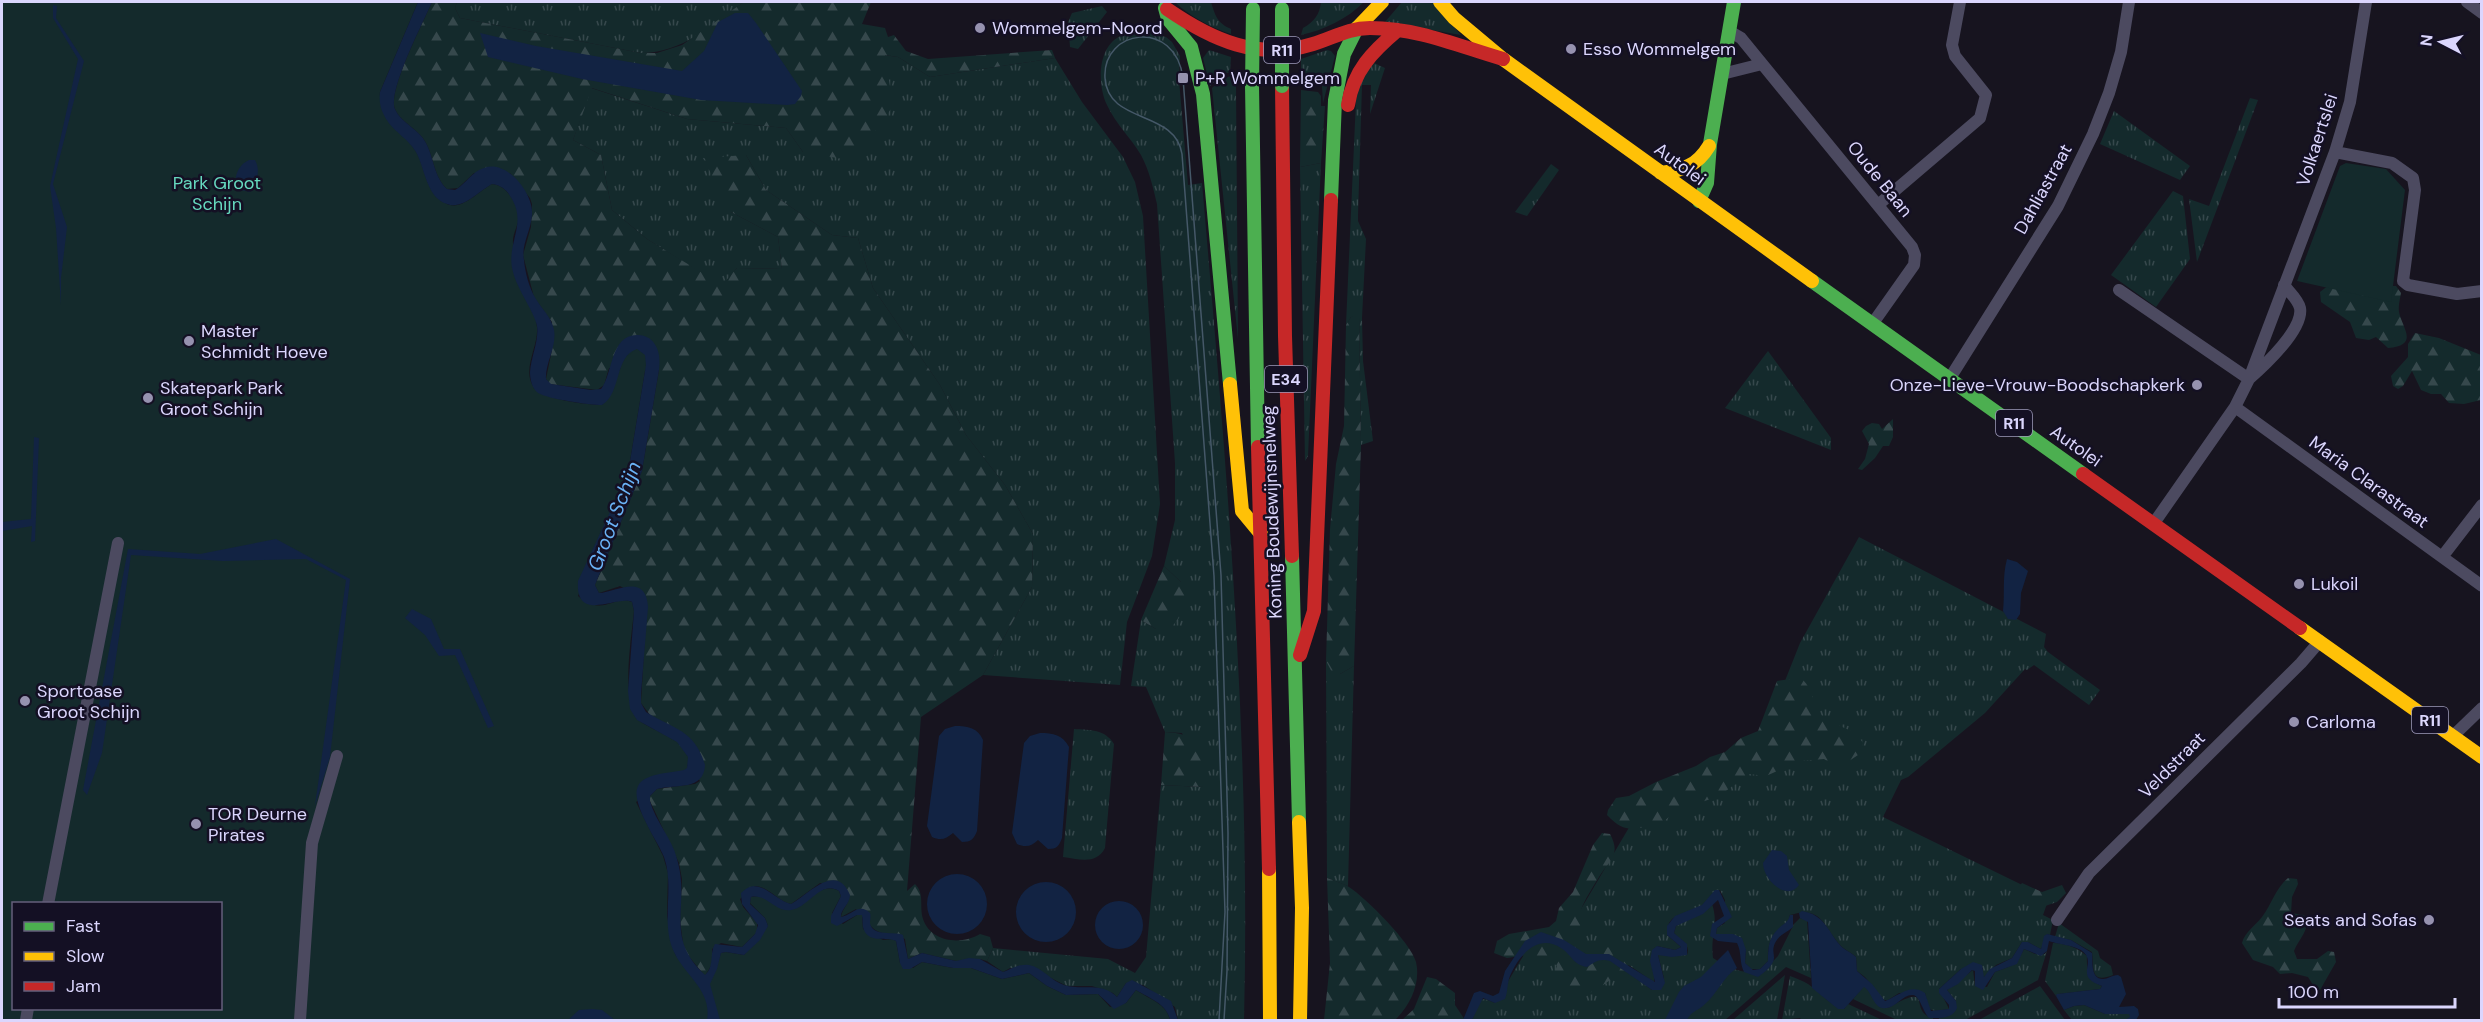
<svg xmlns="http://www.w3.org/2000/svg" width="2483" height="1022" viewBox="0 0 2483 1022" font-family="'DM Sans',sans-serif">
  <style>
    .grass { fill: url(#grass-tufts) }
    .forest { fill: url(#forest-firs) }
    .green { fill: #142a2c; fill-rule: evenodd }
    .water { fill: #122343 }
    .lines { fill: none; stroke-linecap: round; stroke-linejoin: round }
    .street { stroke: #4c4a60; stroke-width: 12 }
    .fast { stroke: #4caf50; stroke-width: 14 }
    .slow { stroke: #ffc107; stroke-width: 14 }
    .jam { stroke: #c62828; stroke-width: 14 }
    .tram { stroke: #455868; stroke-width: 1.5 }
    .fast-bridge { stroke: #4caf50; stroke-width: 14 }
    .poi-dot { fill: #9692af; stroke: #141024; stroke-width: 2 }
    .labels { text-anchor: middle; stroke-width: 5; stroke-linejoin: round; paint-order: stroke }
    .shield { fill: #141024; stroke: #9f9bbc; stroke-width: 1.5 }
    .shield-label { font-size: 16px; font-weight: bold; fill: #dbd6fd }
    .poi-label { font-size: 18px; fill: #dbd6fd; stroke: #141024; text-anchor: start }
    .street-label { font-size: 18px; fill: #dbd6fd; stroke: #141024 }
    .park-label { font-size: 18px; fill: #66d9bf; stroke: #141024 }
    .water-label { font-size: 20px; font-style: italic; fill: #6ab2f6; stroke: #141024 }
  </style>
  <defs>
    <pattern id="grass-tufts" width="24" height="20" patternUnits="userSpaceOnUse" patternTransform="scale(1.5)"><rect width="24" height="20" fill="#142a2c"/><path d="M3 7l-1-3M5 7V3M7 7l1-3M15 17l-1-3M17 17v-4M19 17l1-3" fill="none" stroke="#36484c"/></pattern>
    <pattern id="forest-firs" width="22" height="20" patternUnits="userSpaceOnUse" patternTransform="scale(1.5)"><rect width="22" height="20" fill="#142a2c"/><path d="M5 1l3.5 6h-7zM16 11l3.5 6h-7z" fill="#36484c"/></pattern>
  </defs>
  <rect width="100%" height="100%" fill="#17141f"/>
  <path class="grass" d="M457,2H744C712,25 682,53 641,53L460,18L455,8Z
    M1175,2H1211C1215,15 1217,23 1231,29V34C1212,28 1189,16 1175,2Z
    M1321,2H1364C1347,19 1324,30 1301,35L1303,28C1314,22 1320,14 1321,2Z
    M1402,2H1432L1461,35L1385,22Z
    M1102,6L1107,12L1078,49L1070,47L1068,22L1072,13Z
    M1146,32L1166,37L1172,42L1180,56L1179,80L1188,185L1202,183C1226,461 1251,741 1244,1020H1178L1175,1007L1143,985L1126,983L1117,997L1113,993L1092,986H1067L1043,974L1010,968L1003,972L987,961L993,948L1108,959L1135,973L1146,957L1161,785L1203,787L1182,733L1165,732L1146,687L1131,686L1141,620L1156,629L1181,582L1164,566L1175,520V463L1157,204C1153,187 1149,170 1141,155C1131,138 1115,123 1107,105C1097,85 1097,44 1123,35C1130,32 1138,32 1146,32Z
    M1209,50L1231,57L1230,73H1224L1210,86L1203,58Z
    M1327,50L1331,51L1335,56L1323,103L1322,86L1312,76L1301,74V59Z
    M884,55L898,57L930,77L1055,58L1082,102L1123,157L1135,182L1143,216L1160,504L1152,556L1127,622L1120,685L983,675L1032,587L1033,534L1005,485L966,435L940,385L873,288L858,238L832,235L766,190L746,155L731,212L778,237L782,269L737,268L722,286L647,239L612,210L601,155L573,140L591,88L687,119L786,128L803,152Z
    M1372,62L1385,68L1370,114L1371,85H1362L1358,215V221L1366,239L1362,318L1363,361L1373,441L1361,445L1359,316L1351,317L1346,325L1356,100L1362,75Z
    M1232,75V85L1236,86L1238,339L1212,88L1220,81Z
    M2250,98L2258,100L2197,262L2189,199L2209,206Z
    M2114,111L2190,166L2180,180L2100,144Z
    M1321,163L1308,456L1305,461L1300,167Z
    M1551,164L1559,170L1527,216L1515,212Z
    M2173,191L2183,196L2190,259L2156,307L2111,275Z
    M1768,351L1831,438V450L1725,408Z
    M1859,537L2046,634L2044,647L2048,652L2100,690L2089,705L2034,665L2027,670L2025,669L1985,713L1908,777L1901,780L1883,817L2049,898L2043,915L2053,920L2050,935L2047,934L2041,949L2028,942H2022L2012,958L1996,965L1984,977H1982L1983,968L1961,969L1939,989L1949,1009L1935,1011L1929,1009L1925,993H1899L1888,1000H1884L1865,977L1857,971L1856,957C1851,952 1845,950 1841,946C1823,927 1823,905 1790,915L1787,924C1771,932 1767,945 1768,961L1760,969H1751L1745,963L1746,950L1733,934H1716L1717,928L1725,923V900L1720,890C1707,895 1708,903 1697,909C1682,917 1667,912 1667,935L1681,947L1675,950L1657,946L1654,982L1618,958L1582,953L1575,914L1581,909L1637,814L1760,744L1800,643Z
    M1326,661L1334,674H1340L1354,666L1348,886L1327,878Z
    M1074,729C1090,730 1105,729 1114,744L1105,848C1096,865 1079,859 1063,857Z
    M1712,904C1719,924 1710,936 1713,958C1729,969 1742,973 1762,973L1778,956L1794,924L1800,918L1807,920L1811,978L1786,967L1725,1020H1472L1480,1000L1485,999L1495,1003L1525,953L1625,970L1652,990L1664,978L1658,955H1687C1691,943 1680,941 1674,933L1676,926Z
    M2059,923L2098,951L2100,958L2111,966L2113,975C2090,984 2094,969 2092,952L2071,940L2055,937Z
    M2053,943C2065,943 2078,948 2087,956C2086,968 2089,982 2102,986L2100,989L2058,994L2056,996L2045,981Z
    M2024,949L2035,954H2045L2047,951L2038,980L1965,1020H1939V1018L1948,1016L1956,1001L1947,990L1973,970L1975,986L1987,987L1995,972C2013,965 2015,967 2024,949Z
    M1785,975L1777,1020H1733Z
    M1790,976C1796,978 1803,981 1808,984C1820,992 1829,1005 1844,1009L1848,1004L1882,1020H1802L1800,1018L1782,1020Z
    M1864,986L1869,990L1876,1003L1888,1008C1936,980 1907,1012 1933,1018V1020H1897L1853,999Z
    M2040,986L2065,1020H1979Z
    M2084,1005L2105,1014H2129L2131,1017L2125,1020H2072L2064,1010L2074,1006Z"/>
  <path class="forest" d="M432,2H457L455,8L460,18L641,53H657L682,45L744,2H871L862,24L885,28L888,37L894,35L906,51L928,59L1052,50L1055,58L930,77L898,57L885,55L893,106L854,161L803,152L786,128L687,119L592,88L573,140L601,155L612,210L647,239L722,285L737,268L782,269L778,237L731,212L703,158L746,155L766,190L832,235L858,238L873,288L940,385L966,435L1005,485L1033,534L1032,587L983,675L921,717L907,891L915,884C925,894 919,906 923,919C931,943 962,945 980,934L990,937L993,948L987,961L980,959L956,961L922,953L908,959L905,939C893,931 888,936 877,931C870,927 862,916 856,909L841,917C843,905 856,900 844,886L820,883L791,904C777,901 770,887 755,886L740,899L743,907L757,923V932L742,947L721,943L712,949V964L705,976L686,953L683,943L680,920L682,879L679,863L650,801V796L657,789L695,784L700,781L641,703L647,600L620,586L599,593L595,585L642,471L659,370L609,368L604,385L597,390L550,384L546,379L553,345L552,322L534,297L523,255L531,227L532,204L530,198L510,173H474L458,188L447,189C434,177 434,158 426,143C419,129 401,123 395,109C387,92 424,21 432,2Z
    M1301,90L1318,92L1321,96V106H1325L1321,163L1300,167Z
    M2329,285L2396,286L2401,293C2400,299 2398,306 2399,312C2402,328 2420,345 2388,348L2376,337L2369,340L2356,338L2350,322L2321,302L2320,292Z
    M1356,315L1359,316L1361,445L1354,666L1340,674H1333L1326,661L1330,529L1336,464L1344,426L1346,325L1351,317Z
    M2415,333L2439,338L2481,355V400L2464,404L2449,403L2441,394H2431L2421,390L2412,371L2403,386L2398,389L2393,386L2391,376L2408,357V344Z
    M1893,419V437L1889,446H1883L1875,458L1862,470L1858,469L1865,459L1869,444L1862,431L1866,426L1872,423L1879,424L1882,429Z
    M1164,566L1181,582L1187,600L1179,618L1169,630L1156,629L1141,620Z
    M1797,675C1800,678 1805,681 1807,685C1814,694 1813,706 1821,715C1835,728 1853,726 1863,743L1861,753L1846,763L1832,764L1824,759L1800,761L1766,776L1749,774L1719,796L1676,811L1657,827C1633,826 1627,836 1607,815L1608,810L1616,798L1629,796L1656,782L1696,766L1710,757L1725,752L1741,738L1758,731L1777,681L1791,679Z
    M1165,732C1206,734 1203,753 1204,787L1161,785Z
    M1602,833L1610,834C1622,856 1608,861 1599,877C1593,887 1585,899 1581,910C1578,918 1583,934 1582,944C1597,954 1612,937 1632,961L1620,976L1614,977L1598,989L1583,996L1571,997L1558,991L1552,980L1557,966L1552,961L1527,955L1507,958L1494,953L1497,941L1509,934L1549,927L1556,921L1559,908L1573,892L1593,845Z
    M1327,878C1334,881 1343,883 1349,887C1366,898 1411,943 1416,962C1421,983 1410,1006 1395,1020H1324L1330,963Z
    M2288,878L2297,879L2298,884L2292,897L2291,913L2304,915C2312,929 2299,938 2294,951L2297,959H2317L2328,951L2334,952L2336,962L2320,990L2315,988L2308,977L2292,973L2280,974L2273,967L2253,960L2242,943C2245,932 2255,926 2262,917C2272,904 2275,889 2288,878Z
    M2022,883L2042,892L2062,885L2066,893L2057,902L2039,908L2023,895L2019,887Z
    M1427,977L1436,979L1455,993V1005L1465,1020H1402L1414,1009Z"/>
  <path class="green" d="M2,2H418L380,92C378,116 403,132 415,150C426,167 425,195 447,204C462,211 480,190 492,184C505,185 512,197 517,208C523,221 512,231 513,243C515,268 535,302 537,327C539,345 522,369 533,386C540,399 587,405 602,405L626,357L637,349L645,354L646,365L628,473L578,596C604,618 613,594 632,602L634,611C632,635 619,708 641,722C658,733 678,737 688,757L687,769L636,802L663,856L668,873L667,916L675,954L701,989C715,980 716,968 721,953L726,952L744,955L768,926L765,918L750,903L751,897L759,896L797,908C809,900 824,881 839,891L841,896L832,913L843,924L857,915H862L863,929L883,940L892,939L896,941L900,963L913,968L922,962L953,968H971L1002,979L1029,973L1047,986L1066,995L1098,994L1110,1007L1126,1003L1136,990C1149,999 1167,1004 1170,1020H2ZM14,904H220V1008H14Z
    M2346,163L2386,169L2405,190L2391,302L2297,281L2340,166Z"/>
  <path class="water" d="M418,2H432C424,21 387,92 395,109C401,123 419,129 426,143C434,158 434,177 447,189L455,190C466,184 471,172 484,168C507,159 534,194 532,215C531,231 521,244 524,260C525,272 529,288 536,299C542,309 552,318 554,330C557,347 545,363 546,379L551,384L591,390L601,389C613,374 610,334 638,335C644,335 651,338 654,343C660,351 660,361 659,370L642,471L595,585L599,593C616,592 646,572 648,607L641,694V703L646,712C674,729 695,730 705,765C704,791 676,784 657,789L650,796V801C655,821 672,838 677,859C691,906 663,936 705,975C715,966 709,954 715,944L742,947L755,934L758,925L742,904L741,893C759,874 773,900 791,904C808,895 836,861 850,895C850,904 840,910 841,917C852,915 859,902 870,913C871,916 870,920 870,923C872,937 895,931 903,935L908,959L922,953L956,961L969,958L980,959L1003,972C1012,969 1017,964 1029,965C1042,967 1051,981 1064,985C1082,991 1102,981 1117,997L1126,983L1132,980L1171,1001L1178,1020H1170C1167,1004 1149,998 1136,990L1126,1003L1114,1009L1098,994L1066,995L1047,986L1029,973L1002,979L971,968H953L922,962L910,969H903L900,963L896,941C887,936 870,944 864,930C862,926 863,920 862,915H857L837,926L831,923V916L841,896L839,891C822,880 810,904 795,909C777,916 768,893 751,897L750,904L765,918L768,926L760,940L744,955L726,952L721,953L717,969L710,984L720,1020H707C712,990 685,976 674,952C660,922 675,888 664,857C657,840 630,803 638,786C644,773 671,773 684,770L687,768L688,757L677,742L637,720L630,709L628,691L634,611L632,602C617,595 575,624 578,581L628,473L646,365L645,355L637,349C614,356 622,393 602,405C589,405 548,399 538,393C532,388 530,380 530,372C531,357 539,341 537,326C535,313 517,289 513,272C505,243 529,224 510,196C506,189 500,185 492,184C479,191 463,210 447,204C427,198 425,170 417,154C409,138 391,131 384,115C380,108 379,100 380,92Z
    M53,5L57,6L56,18L84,61L53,184L67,227L61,278V305L56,228L50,186L78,59L53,18Z
    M735,13H748L756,23L802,91L801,96L795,104L787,105L701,100L582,79L488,57L480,33L536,46L682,71L704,51L718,22Z
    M249,160H255C261,171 257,182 250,192L237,189C233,177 238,165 249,160Z
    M34,437L39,438L35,541L31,542L32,526L2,531V522L31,519Z
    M276,539L350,579L330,757L315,806L346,580L306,559L223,561L131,555L102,753L87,795L83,790L128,549L200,554Z
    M2007,559L2017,562L2028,571L2021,593L2020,614L2016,620L2008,619L2003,611C2005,594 2002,577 2007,559Z
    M412,609L431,619L444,649H460L494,726L488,728L455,655L439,656L425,635L405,618Z
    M955,726C968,726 978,728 983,740L977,831C974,839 971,842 962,842L953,833C946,839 941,841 932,837L927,826L939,736L945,729Z
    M1040,733C1053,733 1063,735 1069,747L1062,838C1059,846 1057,849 1048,849L1038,840C1032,846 1026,848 1017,844L1012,833L1024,743L1030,736Z
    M1772,850L1781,851L1787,856L1789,870L1799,885C1787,902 1763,880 1763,863Z
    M927 904a30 30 0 1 1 60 0a30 30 0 1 1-60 0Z
    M1016 912a30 30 0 1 1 60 0a30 30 0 1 1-60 0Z
    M1715,890H1719L1732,917L1717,928L1716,934H1733L1742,938L1746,950L1745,963L1753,970L1760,969L1768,961C1768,949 1768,939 1778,929C1784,923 1787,924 1790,915H1793V927C1786,933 1780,934 1775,943C1772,950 1774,952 1774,958C1774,965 1764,973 1758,977L1744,972C1739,962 1742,953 1737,943L1718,941L1710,936L1712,924L1724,916L1718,900L1703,914L1676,926L1674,933L1687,944V955L1672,957L1658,955L1665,983L1661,990H1652L1610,961C1599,958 1595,962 1587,967C1573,965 1571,954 1561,948C1538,933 1519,955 1510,976C1507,983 1508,991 1505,999L1495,1003L1483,998L1472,1020H1463L1474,993L1480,991L1493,996L1499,993L1505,971L1525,941L1541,932L1564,940L1586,954H1609L1655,982L1650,961L1652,950L1657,946L1675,950L1681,947L1667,935V926L1675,916L1702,905Z
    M1095 925a24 24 0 1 1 48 0a24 24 0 1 1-48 0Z
    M1802,911C1825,915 1827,930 1840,945C1844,950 1851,952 1856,957L1857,971L1872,984L1885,1001C1899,996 1910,983 1925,993L1931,1011L1949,1009V1005L1939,993V989L1961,969L1973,962L1982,965L1984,977L1990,969L2012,958L2022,942H2028L2041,949L2044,936L2047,934L2071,940L2092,953C2093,960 2090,979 2103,979C2108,979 2112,975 2118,975L2121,977L2126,994L2119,1007L2134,1006L2138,1009L2139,1015L2136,1020H2125L2130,1017L2129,1014H2105L2084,1005L2074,1006L2064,1010L2056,996L2057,994L2100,989L2102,986C2076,977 2093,967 2086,955C2080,945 2059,945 2049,941L2047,951L2041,956L2024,949L2017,964L1995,972L1983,990L1975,986V971L1972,970L1958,984L1947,990L1956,1001L1957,1008C1953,1019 1940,1018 1929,1018C1923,1012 1920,996 1913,995C1902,994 1894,1011 1882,1008C1873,1006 1872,992 1864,987L1844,1009H1838L1812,988L1808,922L1800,918L1799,913Z
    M1728,950L1737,968C1724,976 1717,994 1705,1004C1698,1011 1691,1011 1687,1020H1665L1679,992L1684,986L1701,977Z
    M592,1009L602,1010L615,1020H568L579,1010Z"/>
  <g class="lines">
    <path class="street" d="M2467,2L2482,13
      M1729,31L1741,38L1912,247L1915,255L1914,265L1873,323
      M1722,74L1762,64
      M2335,152L2392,163L2413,178L2415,190L2403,281L2408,285L2457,294L2482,291
      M1878,205L1980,118L1986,95L1955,56L1952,45L1960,2
      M2119,290L2249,379C2264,366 2304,329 2300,308C2298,299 2289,292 2284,285
      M1950,378L2058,206L2093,134L2109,93L2121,52L2129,2
      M2235,407L2482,586
      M2154,523L2235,407L2249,379L2335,152L2350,102L2366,2
      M2442,557L2482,505
      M2453,736L2482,708
      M48,904L118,543
      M2057,920L2089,873L2301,663L2320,641
      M26,1020L28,1008
      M300,1020L312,843L337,756"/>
    <path class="fast" d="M1165,8L1168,19L1191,47L1203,94L1230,384
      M1252,86L1258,447
      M1331,200L1335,100L1344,54L1357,28
      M1699,201L1707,183L1710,144L1734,2
      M1812,281L2083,474
      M1292,556L1299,822"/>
    <path class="slow" d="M1440,2L1454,18L1503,59L1812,281
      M1357,28L1382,2
      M1661,173C1683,170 1697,166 1709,146
      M1230,384L1242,511L1261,534
      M2300,628L2482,757
      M1299,822L1302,908L1300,1020
      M1269,869L1270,1020"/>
    <path class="jam" d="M1167,9C1212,40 1258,61 1313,44C1333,38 1348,28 1370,28C1418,28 1458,46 1503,59
      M1282,86L1285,336L1292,556
      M1348,105C1353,71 1373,51 1398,30
      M1258,447L1269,869
      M2083,474L2300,628
      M1300,655L1314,611L1331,200"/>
    <path class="tram" d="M1219,1020L1225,912L1214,576L1182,154C1175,109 1108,125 1105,78C1102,29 1175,18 1183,78L1221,575L1228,833L1227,971L1224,1020"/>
    <path class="fast-bridge" d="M1282,9V86
      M1252,86L1253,9"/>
  </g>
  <g class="poi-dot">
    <circle cx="980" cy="28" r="6"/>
    <circle cx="1571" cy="49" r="6"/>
    <rect x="1177" y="72" width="12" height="12" rx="3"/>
    <circle cx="189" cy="341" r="6"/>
    <circle cx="2197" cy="385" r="6"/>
    <circle cx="148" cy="398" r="6"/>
    <circle cx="2299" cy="584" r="6"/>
    <circle cx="25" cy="701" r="6"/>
    <circle cx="2294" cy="722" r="6"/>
    <circle cx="196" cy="824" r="6"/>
    <circle cx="2429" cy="920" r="6"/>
  </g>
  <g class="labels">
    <g class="shield">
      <rect x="1264" y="37" width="36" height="26" rx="4.5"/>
      <rect x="1265" y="366" width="42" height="26" rx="4.5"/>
      <rect x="1996" y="410" width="36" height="26" rx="4.5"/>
      <rect x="2412" y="707" width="36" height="26" rx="4.5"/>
    </g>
    <g class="shield-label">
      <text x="1282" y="56">R11</text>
      <text x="1286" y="385">E34</text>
      <text x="2014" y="429">R11</text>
      <text x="2430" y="726">R11</text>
    </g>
    <g class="poi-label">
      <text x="992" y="34">Wommelgem-Noord</text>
      <text x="1583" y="55">Esso Wommelgem</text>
      <text x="1195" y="84">P+R Wommelgem</text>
      <text x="201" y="337">Master<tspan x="201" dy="21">Schmidt Hoeve</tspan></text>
      <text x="2185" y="391" text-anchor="end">Onze-Lieve-Vrouw-Boodschapkerk</text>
      <text x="160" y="394">Skatepark Park<tspan x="160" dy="21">Groot Schijn</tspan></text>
      <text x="2311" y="590">Lukoil</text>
      <text x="37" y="697">Sportoase<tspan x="37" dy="21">Groot Schijn</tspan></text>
      <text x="2306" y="728">Carloma</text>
      <text x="208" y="820">TOR Deurne<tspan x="208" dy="21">Pirates</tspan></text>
      <text x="2417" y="926" text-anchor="end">Seats and Sofas</text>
    </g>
    <g class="street-label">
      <text transform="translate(2317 140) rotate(-72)" y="6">Volkaertslei</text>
      <text transform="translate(1680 164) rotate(36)" y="6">Autolei</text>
      <text transform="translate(1880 179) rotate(51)" y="6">Oude Baan</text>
      <text transform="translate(2043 189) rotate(-61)" y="6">Dahliastraat</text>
      <text transform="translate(2076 446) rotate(35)" y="6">Autolei</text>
      <text transform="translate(2369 482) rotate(36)" y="6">Maria Clarastraat</text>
      <text transform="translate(1272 512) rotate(-92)" y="6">Koning Boudewijnsnelweg</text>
      <text transform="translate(2172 765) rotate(-45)" y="6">Veldstraat</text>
    </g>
    <g class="park-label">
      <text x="217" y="189">Park Groot<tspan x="217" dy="21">Schijn</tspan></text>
    </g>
    <g class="water-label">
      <text transform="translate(614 516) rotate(-69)" y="7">Groot Schijn</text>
    </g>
  </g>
  <rect width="2483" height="1022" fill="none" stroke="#dbd6fd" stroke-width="6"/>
  <rect x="12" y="902" width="210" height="108" fill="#141024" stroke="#645f7b" stroke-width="1.5"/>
  <rect x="24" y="922" width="30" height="9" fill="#4caf50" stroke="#645f7b" stroke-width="1.5"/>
  <text x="66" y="932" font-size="18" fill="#dbd6fd">Fast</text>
  <rect x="24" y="952" width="30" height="9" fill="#ffc107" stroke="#645f7b" stroke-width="1.5"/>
  <text x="66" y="962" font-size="18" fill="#dbd6fd">Slow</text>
  <rect x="24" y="982" width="30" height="9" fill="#c62828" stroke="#645f7b" stroke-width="1.5"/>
  <text x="66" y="992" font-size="18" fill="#dbd6fd">Jam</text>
  <g transform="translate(2441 42) rotate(277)" stroke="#141024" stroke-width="4.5" paint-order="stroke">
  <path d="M0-4.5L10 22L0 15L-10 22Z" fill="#dbd6fd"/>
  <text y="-9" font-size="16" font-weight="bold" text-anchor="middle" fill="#dbd6fd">N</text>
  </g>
  <path d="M2279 998v9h176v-9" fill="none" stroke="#dbd6fd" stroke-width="3"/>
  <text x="2288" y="998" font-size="18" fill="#dbd6fd" stroke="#141024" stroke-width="4.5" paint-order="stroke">100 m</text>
</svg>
